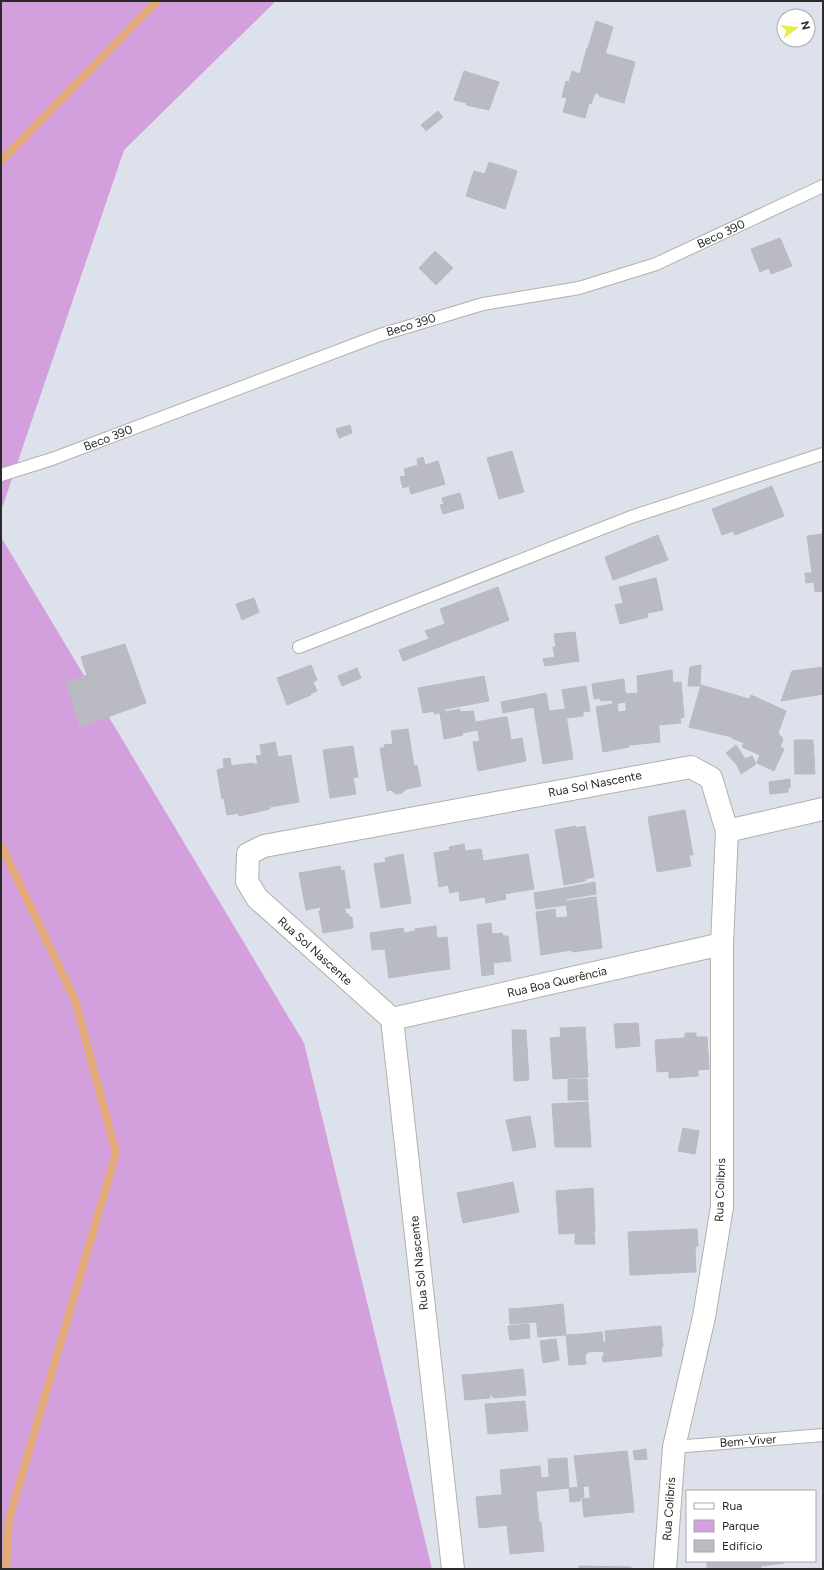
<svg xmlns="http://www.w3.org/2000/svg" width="824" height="1570" viewBox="0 0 824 1570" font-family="Figtree,sans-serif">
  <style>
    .green { fill: #d39fdd }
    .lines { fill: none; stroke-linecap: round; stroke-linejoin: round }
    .stream { stroke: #e4aa7a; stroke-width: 8 }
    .building { fill: #babac3; stroke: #b7bac6 }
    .service-casing { stroke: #b1b1a7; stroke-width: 14 }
    .minor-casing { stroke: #b1b1a7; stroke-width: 24 }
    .service { stroke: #fff; stroke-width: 12 }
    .minor { stroke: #fff; stroke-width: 22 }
    .labels { text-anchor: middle; stroke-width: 3; stroke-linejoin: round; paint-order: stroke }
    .street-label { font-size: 12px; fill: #2a2a2a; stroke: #fff }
  </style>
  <rect width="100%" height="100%" fill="#dde1eb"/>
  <path class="green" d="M1,1H276L124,150L1,511Z
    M1,537L304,1043L432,1569H1Z"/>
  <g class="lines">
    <path class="stream" d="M1,161L157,1
      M1,845L75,1000L116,1153L9,1519L6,1569"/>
  </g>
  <path class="building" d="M596,21L613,27L605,54L588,48Z
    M587,48L635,62L624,103L599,96L600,94L605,95L608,84L579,77Z
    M464,71L499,82L489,110L466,105L467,103L454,100Z
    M572,71L580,74L579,77L608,84L605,95L595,93L591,104L589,103L585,118L563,112L567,98L562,97L566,81L569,82Z
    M438,111L443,117L426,131L421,125Z
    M489,162L517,171L505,209L466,196L474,171L485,174Z
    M780,238L792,266L771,274L769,268L760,272L751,249Z
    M435,251L453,268L436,285L419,268Z
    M350,425L352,433L339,438L336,429Z
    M512,451L524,492L499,499L487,458Z
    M423,457L425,465L438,461L445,484L411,494L409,486L403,488L400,477L406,476L404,469L418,465L417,459Z
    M772,486L784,516L735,535L733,531L722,535L712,509Z
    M460,493L464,508L443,514L440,505L444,504L442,498Z
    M823,534V591L815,592L814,582L806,583L805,573H812L807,536Z
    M658,535L668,560L613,580L605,557Z
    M656,578L663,610L647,613L648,617L620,624L615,605L623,603L619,587Z
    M498,587L509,620L403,661L399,650L429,639L425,631L445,624L440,609Z
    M254,598L259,612L242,620L236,604Z
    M575,632L579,661L545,666L543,659L555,657L553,647H556L554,634Z
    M125,644L146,703L80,727L66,683L87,675L81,657Z
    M311,665L317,680L313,682L317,691L310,694L311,695L287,705L277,678Z
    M701,665L700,686H688L690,667Z
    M823,667V694L781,701L792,671Z
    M357,668L361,678L342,686L338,676Z
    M672,670L673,683L656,684L655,673Z
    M655,673L660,742L629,745L625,694L638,693L637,676Z
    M484,676L489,701L445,709V712L434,714V711L423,713L418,688Z
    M624,679L626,702L613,704L612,700L601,701L600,698L594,699L592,684Z
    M681,682L684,717L680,718L681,723L659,725L656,684Z
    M701,685L749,699L732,737L689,727Z
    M586,686L590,711L583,712V716L567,718L562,690Z
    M546,693L549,711L565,709L573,759L543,764L532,696Z
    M751,695L786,711L778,733L783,739L780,747L784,749L774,771L757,763L760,755L742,747L744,743L732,738Z
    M532,696L534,707L503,713L501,702Z
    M617,703L618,712L627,711L629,747L603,752L596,707Z
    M460,709V712L473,711L477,730L462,733L463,735L444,739L440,713Z
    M504,717H507L511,740L522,738L526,761L478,771L473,742L480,741L476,722Z
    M408,729L414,766L417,765L421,786L406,789L402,793L396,794L391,790L384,745L393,744L391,731Z
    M794,740H813L815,774H795Z
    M275,742L278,757L291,755L299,802L270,807L260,745Z
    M736,745L745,759L752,756L756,764L741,774L737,765L726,753Z
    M353,746L358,777L353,778L356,794L330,798L323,750Z
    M380,748H384L391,790L387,791Z
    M261,755L270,809L239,816L231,766L253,763V764H258L256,756Z
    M230,758L239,813L227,815L224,798L222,799L217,770L224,768L223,759Z
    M790,779V788H788V792L770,794L769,782Z
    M685,810L693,855H689L691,866L657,872L648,817Z
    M576,826V828L585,826L594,877L585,879V881L564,885L555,830Z
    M464,844L473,899L460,901L459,891L450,893L448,885L439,887L434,853L450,850L449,847Z
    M481,849L483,861L528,854L534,889L473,899L465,851Z
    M403,854L411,903L381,908L374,864L386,862L385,858Z
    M340,866L341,871L344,870L350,908H345L344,906L321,910L320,907L306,910L299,873Z
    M595,882L596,894L566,899L564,888Z
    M564,888L566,905L536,909L534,893Z
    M505,894L506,899L486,903L485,897Z
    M596,897L602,948L572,952L566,901Z
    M344,906L346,914H349V917H352L353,928L323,933L319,911Z
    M555,909L556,918L568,917L571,950L541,955L536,912Z
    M491,923L492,934L502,933L503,936H508L511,961L493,963L494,974L482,976L477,925Z
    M436,926L437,938L447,937L450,969L420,973L415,929Z
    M403,928L404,933L415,931L420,973L389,978L385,949L372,950L370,933Z
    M638,1023L640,1046L616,1048L614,1024Z
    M585,1027L588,1077L553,1079L550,1038L561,1037L560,1028Z
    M512,1030H526L529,1080L514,1081Z
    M685,1033H696V1037H707L709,1069L698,1070V1076L669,1078V1071L657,1072L655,1040L685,1038Z
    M568,1079H587L588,1100H568Z
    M588,1102L591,1147H555L552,1104Z
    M530,1116L536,1147L513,1151L506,1120Z
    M683,1128L699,1131L695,1154L678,1151Z
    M513,1182L519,1212L463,1223L457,1193Z
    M593,1188L595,1232L559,1234L556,1191Z
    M697,1229L698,1246H695L696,1272L630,1275L628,1232Z
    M594,1233L595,1244H575V1234Z
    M563,1304L566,1335L538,1337L535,1307Z
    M535,1307L537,1322L510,1324L509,1309Z
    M529,1324L530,1338L510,1340L508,1326Z
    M661,1326L663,1347H661L662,1356L603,1362L602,1357L604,1356L603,1343L606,1342L605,1331Z
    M602,1332L604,1351L587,1352V1348L583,1349L582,1334Z
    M582,1334L583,1349L587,1348V1354L585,1355L586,1364L569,1365L566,1335Z
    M556,1339L559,1360L543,1363L540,1341Z
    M523,1369L526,1395L494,1398L490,1394L488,1373Z
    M488,1373L490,1398L465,1400L462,1375Z
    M525,1401L528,1431L488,1434L485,1404Z
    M646,1449L647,1459L635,1460L633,1451Z
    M627,1451L631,1482L578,1487L574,1456Z
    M567,1458L569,1488L550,1490L548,1459Z
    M540,1466L541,1478L549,1477L550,1490L502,1494L500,1470Z
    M631,1482L634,1512L592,1516L589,1486Z
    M583,1487L584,1497L580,1498V1501L570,1502L569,1488Z
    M536,1492L539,1522L479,1528L476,1497Z
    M590,1498L592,1516L584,1517L582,1499Z
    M541,1522L544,1551L510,1554L507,1525Z
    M707,1561H760L761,1569H707Z
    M760,1561H784V1563L761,1566Z
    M579,1566L631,1567V1569H579Z"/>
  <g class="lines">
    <defs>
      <path id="service" d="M1,475L52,459L380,335L483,304L579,288L656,264L823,186
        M299,647L631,517L823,454
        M674,1447L823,1435"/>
      <path id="minor" d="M727,831L823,809
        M392,1019L722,944
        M453,1569L392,1019L257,898L247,881L248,854L264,846L691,767L711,778L727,831L722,944V1207L704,1317L674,1447L665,1569"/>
    </defs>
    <use href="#service" class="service-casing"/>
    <use href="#minor" class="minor-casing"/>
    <use href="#service" class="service"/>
    <use href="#minor" class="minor"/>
  </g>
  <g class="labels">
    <g class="street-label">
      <text transform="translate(721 234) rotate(-25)" y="4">Beco 390</text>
      <text transform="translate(411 325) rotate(-17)" y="4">Beco 390</text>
      <text transform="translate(108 438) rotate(-21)" y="4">Beco 390</text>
      <text transform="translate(595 784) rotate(-11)" y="4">Rua Sol Nascente</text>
      <text transform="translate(315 951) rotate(42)" y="4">Rua Sol Nascente</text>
      <text transform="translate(557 982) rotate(-13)" y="4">Rua Boa Querência</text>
      <text transform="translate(720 1190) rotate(-88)" y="4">Rua Colibris</text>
      <text transform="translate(419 1263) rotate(-96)" y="4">Rua Sol Nascente</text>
      <text transform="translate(748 1441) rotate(-4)" y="4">Bem-Viver</text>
      <text transform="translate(669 1509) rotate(-86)" y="4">Rua Colibris</text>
    </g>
  </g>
  <rect width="824" height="1570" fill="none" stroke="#2a2a2a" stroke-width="4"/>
  <rect x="686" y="1490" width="130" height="72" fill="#ffffff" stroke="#aaaaaa"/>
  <rect x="694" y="1503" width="20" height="6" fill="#ffffff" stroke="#aaaaaa"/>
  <text x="722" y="1510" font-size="12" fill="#2a2a2a">Rua</text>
  <rect x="694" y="1520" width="20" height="12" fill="#d39fdd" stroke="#aaaaaa"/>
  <text x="722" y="1530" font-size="12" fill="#2a2a2a">Parque</text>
  <rect x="694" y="1540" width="20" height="12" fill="#babac3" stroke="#aaaaaa"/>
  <text x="722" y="1550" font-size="12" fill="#2a2a2a">Edifício</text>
  <g transform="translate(796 28) rotate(75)"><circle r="19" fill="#ffffff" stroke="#aaaaaa"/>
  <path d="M0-3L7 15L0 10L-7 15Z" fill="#e9ea4c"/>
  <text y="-6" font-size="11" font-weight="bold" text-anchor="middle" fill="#2a2a2a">N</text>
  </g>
</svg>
